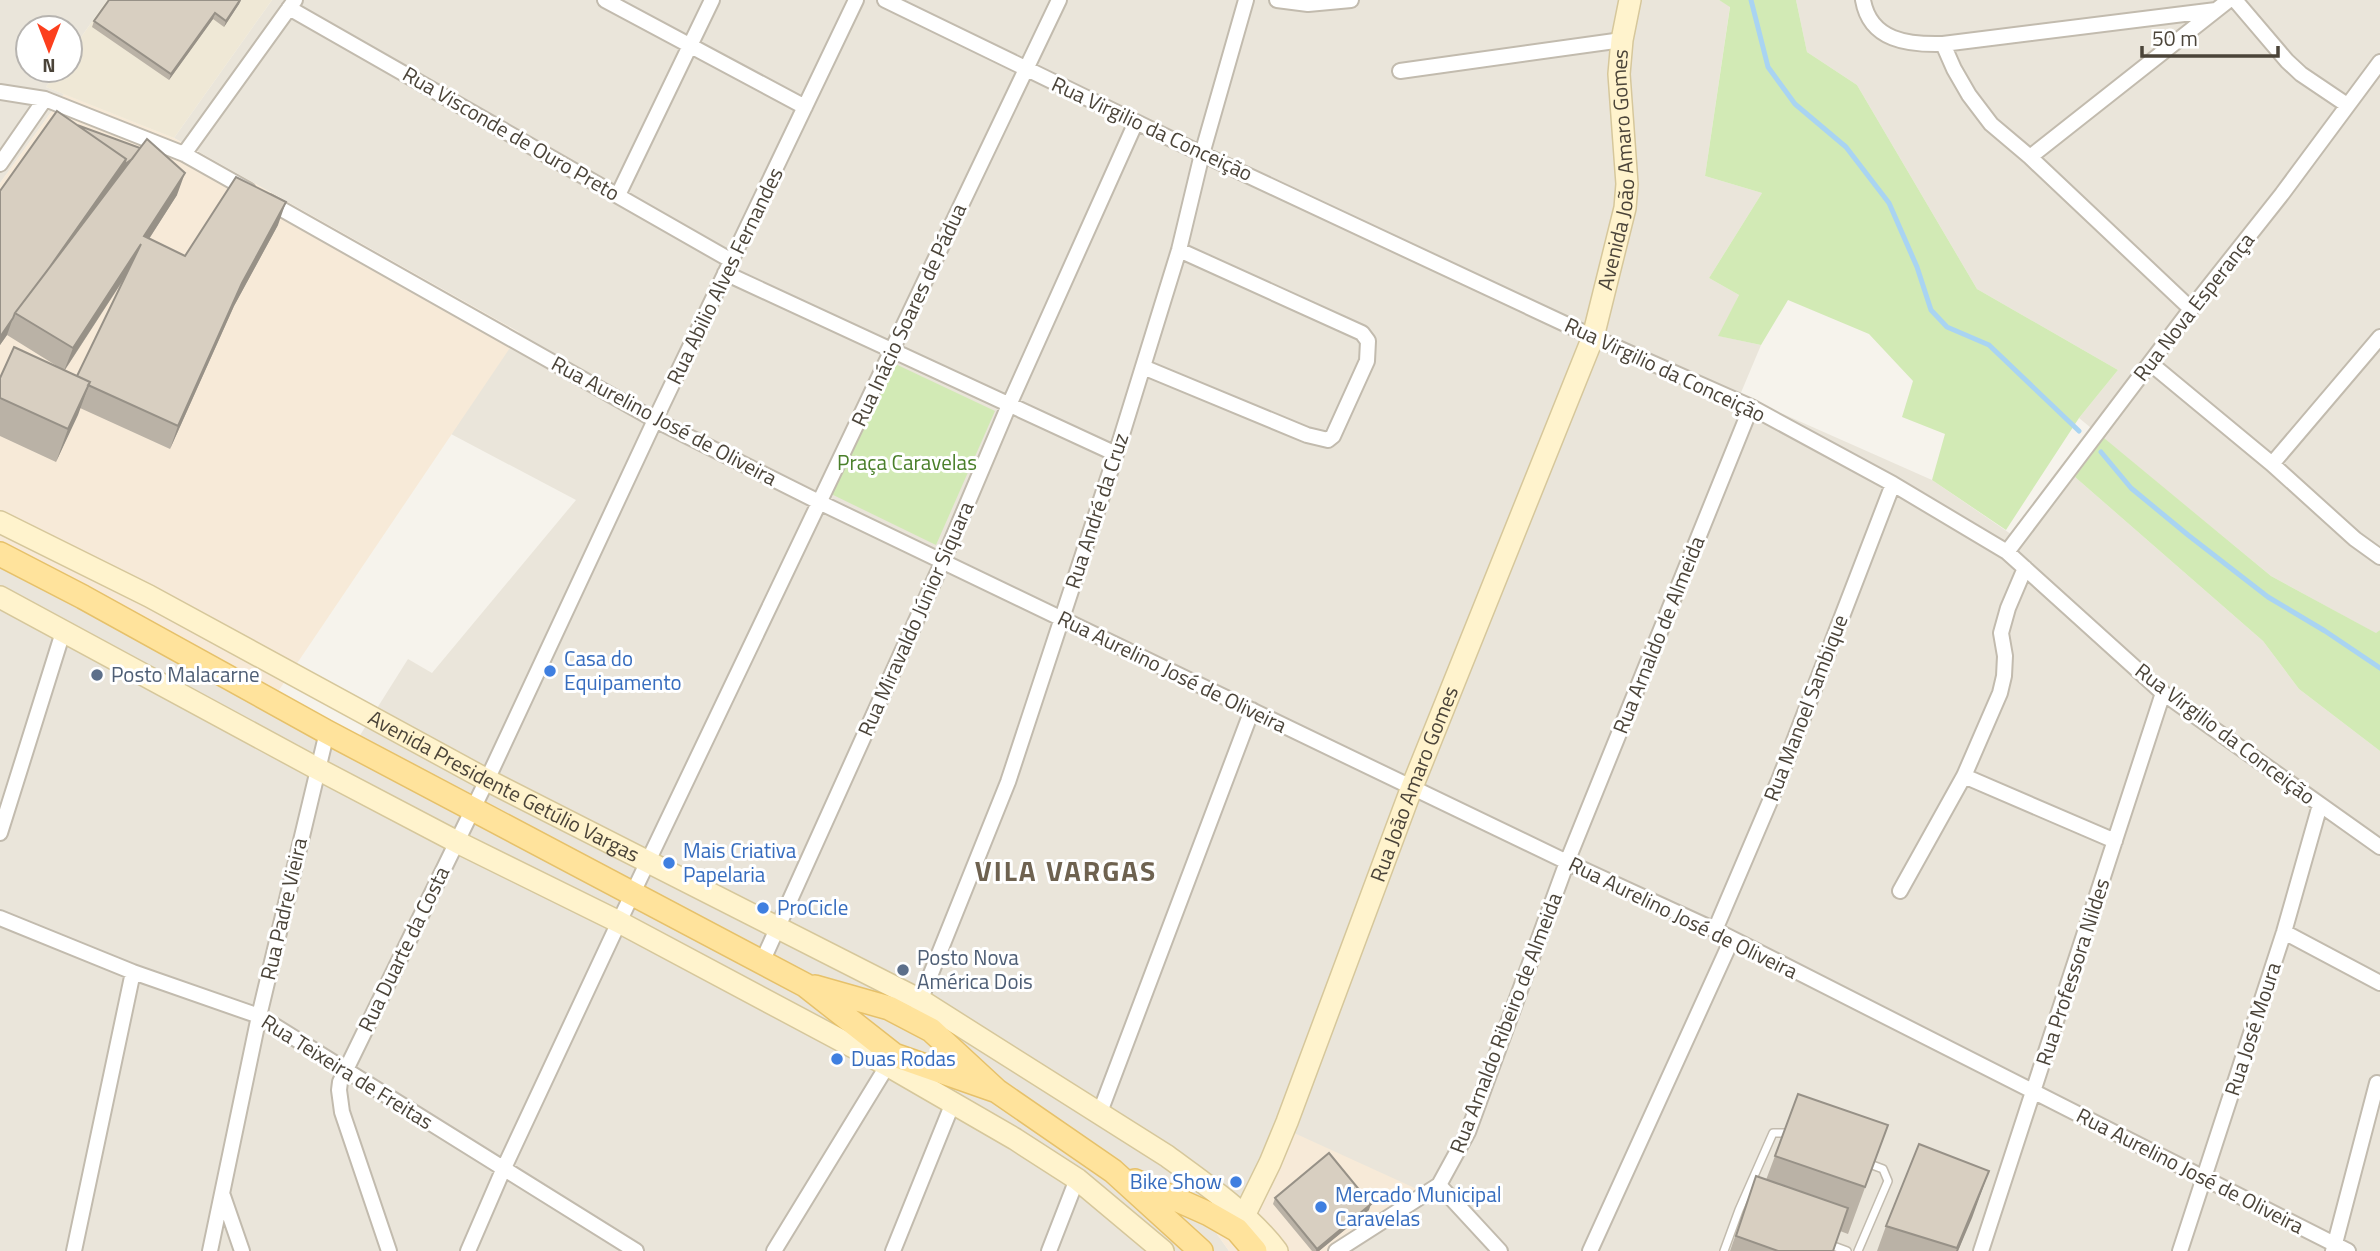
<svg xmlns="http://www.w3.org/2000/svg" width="2380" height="1251" viewBox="0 0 2380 1251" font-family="'Titillium Web',sans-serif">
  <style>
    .residential { fill: #eae5da }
    .commercial { fill: #f7ead8 }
    .education { fill: #efe8d6 }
    .green { fill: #d2eab5 }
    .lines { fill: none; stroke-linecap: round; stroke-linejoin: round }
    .stream { stroke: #a9d4f2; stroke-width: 5 }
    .lane-casing { stroke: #c2bbae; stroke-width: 10 }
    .street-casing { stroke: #c2bbae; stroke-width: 18 }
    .secondary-casing { stroke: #d6c79b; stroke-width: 24 }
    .primary-casing { stroke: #e6c16a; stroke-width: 26 }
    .lane { stroke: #fff; stroke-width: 7 }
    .street { stroke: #fff; stroke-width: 14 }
    .secondary { stroke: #fff3cd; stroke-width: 21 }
    .primary { stroke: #ffe39c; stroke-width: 23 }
    .wall { fill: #bab2a6; fill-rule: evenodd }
    .shaded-wall { fill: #979187 }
    .building { fill: #d8cfc1; stroke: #979187; stroke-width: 2 }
    .shop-dot { fill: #3f7fe0; stroke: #fff; stroke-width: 2.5 }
    .service-dot { fill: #5c6f8a; stroke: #fff; stroke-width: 2.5 }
    .labels { text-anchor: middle; stroke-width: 6; stroke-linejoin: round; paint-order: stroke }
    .street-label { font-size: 21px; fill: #4b4439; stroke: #fff }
    .park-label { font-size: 21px; fill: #4a7f2a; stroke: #fff }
    .shop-label { font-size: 21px; fill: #366cbe; stroke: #fff; text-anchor: start }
    .service-label { font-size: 21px; fill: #4e5e75; stroke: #fff; text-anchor: start }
    .district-label { font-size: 28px; font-weight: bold; letter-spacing: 2px; fill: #6e6250; stroke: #fff }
  </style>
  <rect width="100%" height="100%" fill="#f6f3ec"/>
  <path class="residential" d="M0,0H107L70,53V28H28V70H58L46,87L64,94L0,183Z
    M272,0H1719L1730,6L1705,176L1762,193L1709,278L1739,295L1719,336L1761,345L1740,395L1932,480L2024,543L2075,477L2263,641L2299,689L2380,751V1251H1331L1418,1190L1217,1234L1229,1251H0V550L357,740L408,659L432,673L576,500L451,434L519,332L174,138Z
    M1796,0H2380V630L2377,634L2271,576L2079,418L2118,370L1977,289L1857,85L1807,52Z"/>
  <path class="commercial" d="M64,94L174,138L520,333L275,696L0,550V183Z
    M1292,1132L1419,1190L1331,1251H1229L1217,1234Z"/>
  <path class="education" d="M107,0H272L174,138L46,87L58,70H70V53Z"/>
  <path class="green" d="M1719,0H1796L1807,52L1857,85L1977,289L2118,370L2079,418L2006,530L1932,480L1945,434L1902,417L1913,381L1869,334L1788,300L1761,345L1718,336L1739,295L1709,278L1762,193L1705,176L1730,7Z
    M889,361L995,411L936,545L827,492Z
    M2104,438L2271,576L2376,633L2380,630V751L2299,689L2263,641L2075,477Z"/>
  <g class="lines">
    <path class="stream" d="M1751,0L1768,67L1795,104L1846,147L1889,203L1917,267L1931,310L1947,327L1989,345L2079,431
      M2101,452L2131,488L2188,535L2268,597L2325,631L2380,668"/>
    <defs>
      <path id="lane" d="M1828,1244L1847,1251
        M1724,1251L1739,1210L1773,1133H1791
        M1858,1251L1888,1181L1883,1169L1867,1163"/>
      <path id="street" d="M605,0L805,107
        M885,0L1202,154L1593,337L1751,407L1893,484L2007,552L2163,693L2380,847
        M1277,0L1308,4L1351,0
        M1863,0C1870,41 1909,45 1943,44L2216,10
        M2235,0L2287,61L2301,74L2347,105
        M289,8L732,261
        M1943,44L1954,69L1969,95L1991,124L2030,157L2191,309
        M1400,71L1622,40
        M0,92L45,99L184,154L248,190
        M184,154L295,0
        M2030,157L2229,0
        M0,164L45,99
        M618,195L712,0
        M269,202L655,420L821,503L1567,862L1715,930L2348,1251
        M725,273L1116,454
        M2150,363L2272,464L2355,539L2380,557
        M1143,367L1307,435L1328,440L1333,436L1367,361L1368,341L1362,333L1179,250
        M2272,464L2380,337
        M2007,552L2191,309L2282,194L2380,62
        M1964,776L2115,841
        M0,833L63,632
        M1900,891L1964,776L2000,693L2004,676L2005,656L2001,633L2008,608L2025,568
        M0,918L133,972L259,1016L636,1251
        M1715,930L1779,780L1893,484
        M2284,932L2380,983
        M762,962L943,561L1009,405L1136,122
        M918,1006L1008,782L1116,454L1179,250L1202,154L1246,0
        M1100,1112L1252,710
        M1439,1185L1500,1251
        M223,1196L242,1251
        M74,1251L133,972
        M210,1251L259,1016L327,732
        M389,1251L342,1112L339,1090L340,1082L487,780L655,420L856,0
        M468,1251L503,1170L619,922L1059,0
        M774,1251L892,1058
        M893,1251L952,1105
        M1049,1251L1077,1179
        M1336,1251L1439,1185L1468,1132L1567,862L1751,407
        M1590,1251L1732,939
        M1981,1251L2163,693
        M2180,1251L2284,932L2320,805
        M2333,1251L2377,1083"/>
      <g id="secondary">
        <path id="s1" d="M0,522L149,596L487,780L920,1000L1167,1156C1205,1184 1248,1213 1277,1251"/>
        <path d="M0,597L316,768L457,842L619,922L887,1065L1015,1139L1077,1179L1163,1251"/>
        <path id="s2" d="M1238,1228L1270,1163L1287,1122L1412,787L1593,337L1625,208L1627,184L1619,74L1622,40L1630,0"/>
      </g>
      <path id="primary" d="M0,554L83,597L327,732L805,985L894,1055L997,1091
        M815,987L889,1008L931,1030L997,1091L1113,1171L1201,1251
        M1135,1181L1209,1214L1237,1230L1255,1251"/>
    </defs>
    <use href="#lane" class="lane-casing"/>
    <use href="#street" class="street-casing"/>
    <use href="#secondary" class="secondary-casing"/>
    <use href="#primary" class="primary-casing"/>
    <use href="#lane" class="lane"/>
    <use href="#street" class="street"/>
    <use href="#secondary" class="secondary"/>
    <use href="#primary" class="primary"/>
  </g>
  <path class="wall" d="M241,0L239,4L224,27L213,19L169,80L92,27L94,21Z
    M0,191L177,195L149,239L185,256L278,225L234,306L170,449L80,408L56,462L0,436V378L60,368L7,335L0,345ZM122,282L77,376L65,370Z
    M1798,1094L1888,1125L1848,1234L1840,1231L1833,1251H1730L1756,1176L1766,1180Z
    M1989,1171L1958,1251H1877L1886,1226Z
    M1275,1198L1369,1210L1319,1251H1312L1273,1204Z"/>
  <path class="shaded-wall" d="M241,0L239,4L224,27L226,21Z
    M215,13L213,19L169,80L171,74Z
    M143,150L17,313L126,159Z
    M185,173L177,195L136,259L144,236Z
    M286,202L278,225L234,306L170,449L178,426L242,283Z
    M141,244L132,266L64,371L73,348Z
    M13,318L7,335L0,345V337Z
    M90,382L78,415L56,462L68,429Z
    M1989,1171L1972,1218L1958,1251H1956Z
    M1371,1204L1369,1210L1319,1251H1316L1317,1249Z"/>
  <path class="building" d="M109,0H240L226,21L215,13L171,74L94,21Z
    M57,111L126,159L47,271L15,313L13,318L0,337V191Z
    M77,125L140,148L132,159L124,165L126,159Z
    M147,139L185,173L144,236L185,256L236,177L286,202L242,283L178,426L88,385L90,382L77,376L141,244L73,348L15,313Z
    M14,347L90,382L68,429L0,398V378Z
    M1798,1094L1888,1125L1865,1187L1775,1156Z
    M1919,1144L1989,1171L1957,1248L1886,1226Z
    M1329,1153L1371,1204L1317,1249L1275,1198Z
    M1756,1176L1848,1208L1833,1251H1778L1736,1236Z"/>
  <g class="shop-dot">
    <circle cx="550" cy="671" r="7"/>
    <circle cx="669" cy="863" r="7"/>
    <circle cx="763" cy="908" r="7"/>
    <circle cx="837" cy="1059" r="7"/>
    <circle cx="1236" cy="1182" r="7"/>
    <circle cx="1321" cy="1207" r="7"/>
  </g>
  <g class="service-dot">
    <circle cx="97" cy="675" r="7"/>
    <circle cx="903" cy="970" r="7"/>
  </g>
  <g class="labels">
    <g class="street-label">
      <text transform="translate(1152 129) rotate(25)" y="7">Rua Virgilio da Conceição</text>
      <text transform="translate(511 134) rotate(30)" y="7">Rua Visconde de Ouro Preto</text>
      <text dy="7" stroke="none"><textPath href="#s2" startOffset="1130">Avenida João Amaro Gomes</textPath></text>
      <text transform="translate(725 276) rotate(-64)" y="7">Rua Abilio Alves Fernandes</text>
      <text transform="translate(2194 307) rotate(-52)" y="7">Rua Nova Esperança</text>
      <text transform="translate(909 315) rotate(-65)" y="7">Rua Inácio Soares de Pádua</text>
      <text transform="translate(1665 370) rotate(25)" y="7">Rua Virgilio da Conceição</text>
      <text transform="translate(664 421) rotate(28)" y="7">Rua Aurelino José de Oliveira</text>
      <text transform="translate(1097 511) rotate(-72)" y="7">Rua André da Cruz</text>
      <text transform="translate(916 619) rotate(-66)" y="7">Rua Miravaldo Júnior Siquara</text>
      <text transform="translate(1659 635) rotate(-68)" y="7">Rua Arnaldo de Almeida</text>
      <text transform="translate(1172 672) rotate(26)" y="7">Rua Aurelino José de Oliveira</text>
      <text transform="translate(1806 708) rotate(-69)" y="7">Rua Manoel Sambique</text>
      <text transform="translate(2225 734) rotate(37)" y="7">Rua Virgilio da Conceição</text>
      <text dy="7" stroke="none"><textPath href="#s2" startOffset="478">Rua João Amaro Gomes</textPath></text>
      <text dy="7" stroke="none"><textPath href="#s1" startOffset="569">Avenida Presidente Getúlio Vargas</textPath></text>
      <text transform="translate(284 909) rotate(-77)" y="7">Rua Padre Vieira</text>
      <text transform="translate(1683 918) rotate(26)" y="7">Rua Aurelino José de Oliveira</text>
      <text transform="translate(404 949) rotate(-64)" y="7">Rua Duarte da Costa</text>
      <text transform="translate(2073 972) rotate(-72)" y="7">Rua Professora Nildes</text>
      <text transform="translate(1506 1023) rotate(-69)" y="7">Rua Arnaldo Ribeiro de Almeida</text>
      <text transform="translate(2253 1029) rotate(-72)" y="7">Rua José Moura</text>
      <text transform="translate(347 1072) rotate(32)" y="7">Rua Teixeira de Freitas</text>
      <text transform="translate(2190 1171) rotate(27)" y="7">Rua Aurelino José de Oliveira</text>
    </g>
    <g class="park-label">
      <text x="907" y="470">Praça Caravelas</text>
    </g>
    <g class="shop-label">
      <text x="564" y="666">Casa do<tspan x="564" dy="24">Equipamento</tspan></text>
      <text x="683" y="858">Mais Criativa<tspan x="683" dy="24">Papelaria</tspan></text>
      <text x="777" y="915">ProCicle</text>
      <text x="851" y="1066">Duas Rodas</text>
      <text x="1222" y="1189" text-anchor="end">Bike Show</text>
      <text x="1335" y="1202">Mercado Municipal<tspan x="1335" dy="24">Caravelas</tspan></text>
    </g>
    <g class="service-label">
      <text x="111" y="682">Posto Malacarne</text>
      <text x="917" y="965">Posto Nova<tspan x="917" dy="24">América Dois</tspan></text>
    </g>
    <g class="district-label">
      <text x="1066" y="881">VILA VARGAS</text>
    </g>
  </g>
  <g transform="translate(49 49) rotate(180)"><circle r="33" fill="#ffffff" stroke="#b7b4b0" stroke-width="2"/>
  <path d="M0-5L12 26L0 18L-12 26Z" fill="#fc3f1d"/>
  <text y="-10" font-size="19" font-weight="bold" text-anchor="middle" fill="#4b4439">N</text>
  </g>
  <path d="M2142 46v10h136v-10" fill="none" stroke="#4b4439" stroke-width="3.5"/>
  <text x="2152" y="46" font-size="21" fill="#4b4439" stroke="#ffffff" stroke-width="5" paint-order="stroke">50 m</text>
</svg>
